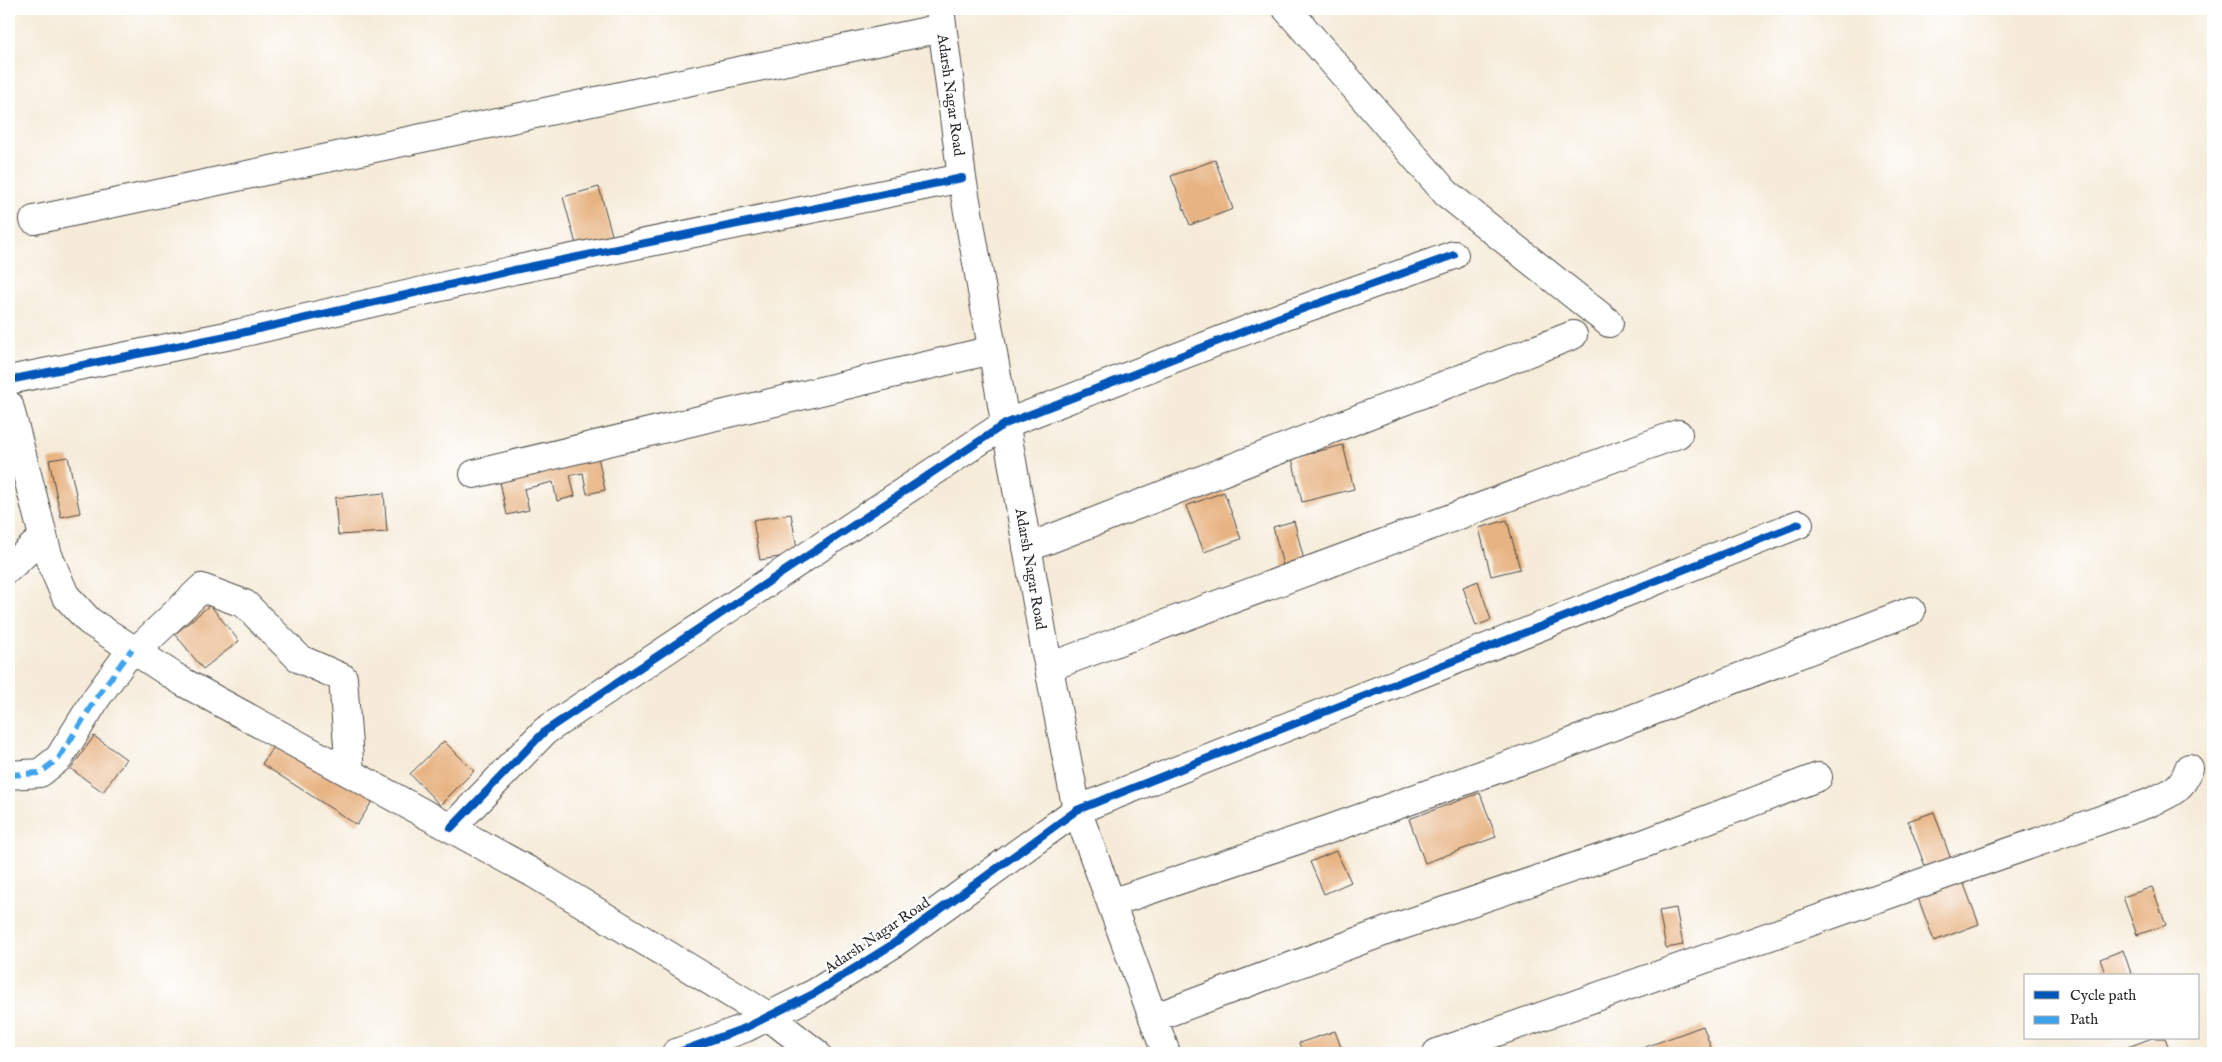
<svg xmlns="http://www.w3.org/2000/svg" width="2222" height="1062" viewBox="0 0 2222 1062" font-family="'IM FELL English',serif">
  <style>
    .building { fill: #e7b382 }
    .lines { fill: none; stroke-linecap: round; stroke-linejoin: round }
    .minor-casing { stroke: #494845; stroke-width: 30 }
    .minor { stroke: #fff; stroke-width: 28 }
    .quiet { stroke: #3ea3eb; stroke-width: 6; stroke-dasharray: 12 6; stroke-linecap: butt }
    .cycleway-casing { stroke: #fff; stroke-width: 11 }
    .cycleway { stroke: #0057b8; stroke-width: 8 }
    .labels { text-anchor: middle; stroke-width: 5; stroke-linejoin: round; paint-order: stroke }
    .street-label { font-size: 15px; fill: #2b2b2b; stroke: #fff }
  </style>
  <rect width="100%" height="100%" fill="#fff"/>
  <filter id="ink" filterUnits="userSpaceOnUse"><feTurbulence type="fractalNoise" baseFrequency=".02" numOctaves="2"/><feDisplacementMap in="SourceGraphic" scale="10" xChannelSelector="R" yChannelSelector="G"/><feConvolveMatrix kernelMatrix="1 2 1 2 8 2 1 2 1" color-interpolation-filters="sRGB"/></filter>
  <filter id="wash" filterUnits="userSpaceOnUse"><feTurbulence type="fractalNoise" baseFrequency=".0096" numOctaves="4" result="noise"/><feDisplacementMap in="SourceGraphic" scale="20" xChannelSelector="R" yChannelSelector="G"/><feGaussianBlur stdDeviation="1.12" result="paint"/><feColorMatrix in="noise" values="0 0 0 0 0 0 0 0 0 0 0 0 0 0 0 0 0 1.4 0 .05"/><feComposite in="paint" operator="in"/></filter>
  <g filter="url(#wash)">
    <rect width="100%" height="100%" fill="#f5ebd8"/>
    <g id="blocks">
      <path class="building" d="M1215,160L1233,209L1190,225L1171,176Z
        M599,187L615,246L579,255L563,197Z
        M1343,445L1354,489L1302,502L1292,458Z
        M598,456L605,490L587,494L583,473L570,475L575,496L557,501L553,482L524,489L529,510L507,515L499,477Z
        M68,457L80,513L61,517L49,460Z
        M1224,492L1241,539L1204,552L1186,506Z
        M384,493L387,532L338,535L335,498Z
        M791,514L798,554L760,560L753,520Z
        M1507,520L1520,569L1491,576L1479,528Z
        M1294,521L1306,568L1285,573L1273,527Z
        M1478,581L1491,620L1476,626L1463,587Z
        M210,605L239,641L203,669L175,634Z
        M94,736L126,759L103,792L71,769Z
        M280,736L375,797L357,825L262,764Z
        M444,741L474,771L440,805L410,774Z
        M1480,793L1496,837L1425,863L1409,819Z
        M1934,812L1953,865L1928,874L1908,821Z
        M1336,851L1351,882L1324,894L1310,862Z
        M1962,879L1979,924L1934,941L1917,895Z
        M2152,887L2166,925L2137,935L2123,897Z
        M1676,908L1683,945L1666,948L1659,911Z
        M2123,950L2132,976H2106L2100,959Z
        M1703,1026L1713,1053H1629Z
        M1335,1031L1343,1053H1303L1299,1043Z
        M2152,1038H2165L2171,1053H2130L2128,1047Z"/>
    </g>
  </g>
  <g filter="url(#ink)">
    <use href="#blocks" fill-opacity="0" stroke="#494845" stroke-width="1"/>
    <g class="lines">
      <defs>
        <path id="minor" d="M940,9L962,178L1045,648L1077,810L1166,1053
          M1287,9L1446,193L1609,323
          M34,220L942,28
          M9,380L241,333L514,270L962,178
          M9,405L48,555L65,595L89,621L183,682L533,873L768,1016L816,1053
          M474,474L992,350
          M1027,548L1573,335
          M9,568L43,537
          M136,651L202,588L245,604L300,659L343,678L350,773
          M1049,667L1678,434
          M9,775L40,773L59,758L97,697L132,649
          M451,828L545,731L1005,424L1283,316L1454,255
          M1111,903L1330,829L1562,746L1911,611
          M1153,1018L1397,927L1643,844L1818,777
          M676,1053L745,1028L815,993L890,946L1077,810L1799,524
          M1437,1053L2149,803C2169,794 2182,790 2189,768"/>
      </defs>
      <use href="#minor" class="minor-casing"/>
      <use href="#minor" class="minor"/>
      <path class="quiet" d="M9,775L40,773L59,758L97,697L132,649"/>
      <defs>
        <path id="cycleway" d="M9,380L241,333L514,270L962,178
          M451,828L545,731L1005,424L1283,316L1454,255
          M676,1053L745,1028L815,993L890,946L1077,810L1799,524"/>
      </defs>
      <use href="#cycleway" class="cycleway-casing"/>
      <use href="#cycleway" class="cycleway"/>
    </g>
  </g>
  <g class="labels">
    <g class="street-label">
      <text transform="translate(951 95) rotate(82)" y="5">Adarsh Nagar Road</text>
      <text transform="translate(1031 569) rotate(80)" y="5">Adarsh Nagar Road</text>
      <text transform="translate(877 935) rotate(-34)" y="5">Adarsh Nagar Road</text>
    </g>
  </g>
  <rect width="2222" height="1062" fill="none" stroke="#fff" stroke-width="30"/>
  <rect x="2024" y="974" width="175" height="65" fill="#ffffff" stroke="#aaaaaa"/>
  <rect x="2034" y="991" width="25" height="8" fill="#0057b8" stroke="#aaaaaa"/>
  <text x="2070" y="1000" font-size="15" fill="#2b2b2b">Cycle path</text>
  <rect x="2034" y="1016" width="25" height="8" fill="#3ea3eb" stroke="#aaaaaa"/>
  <text x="2070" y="1024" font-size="15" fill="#2b2b2b">Path</text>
</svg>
